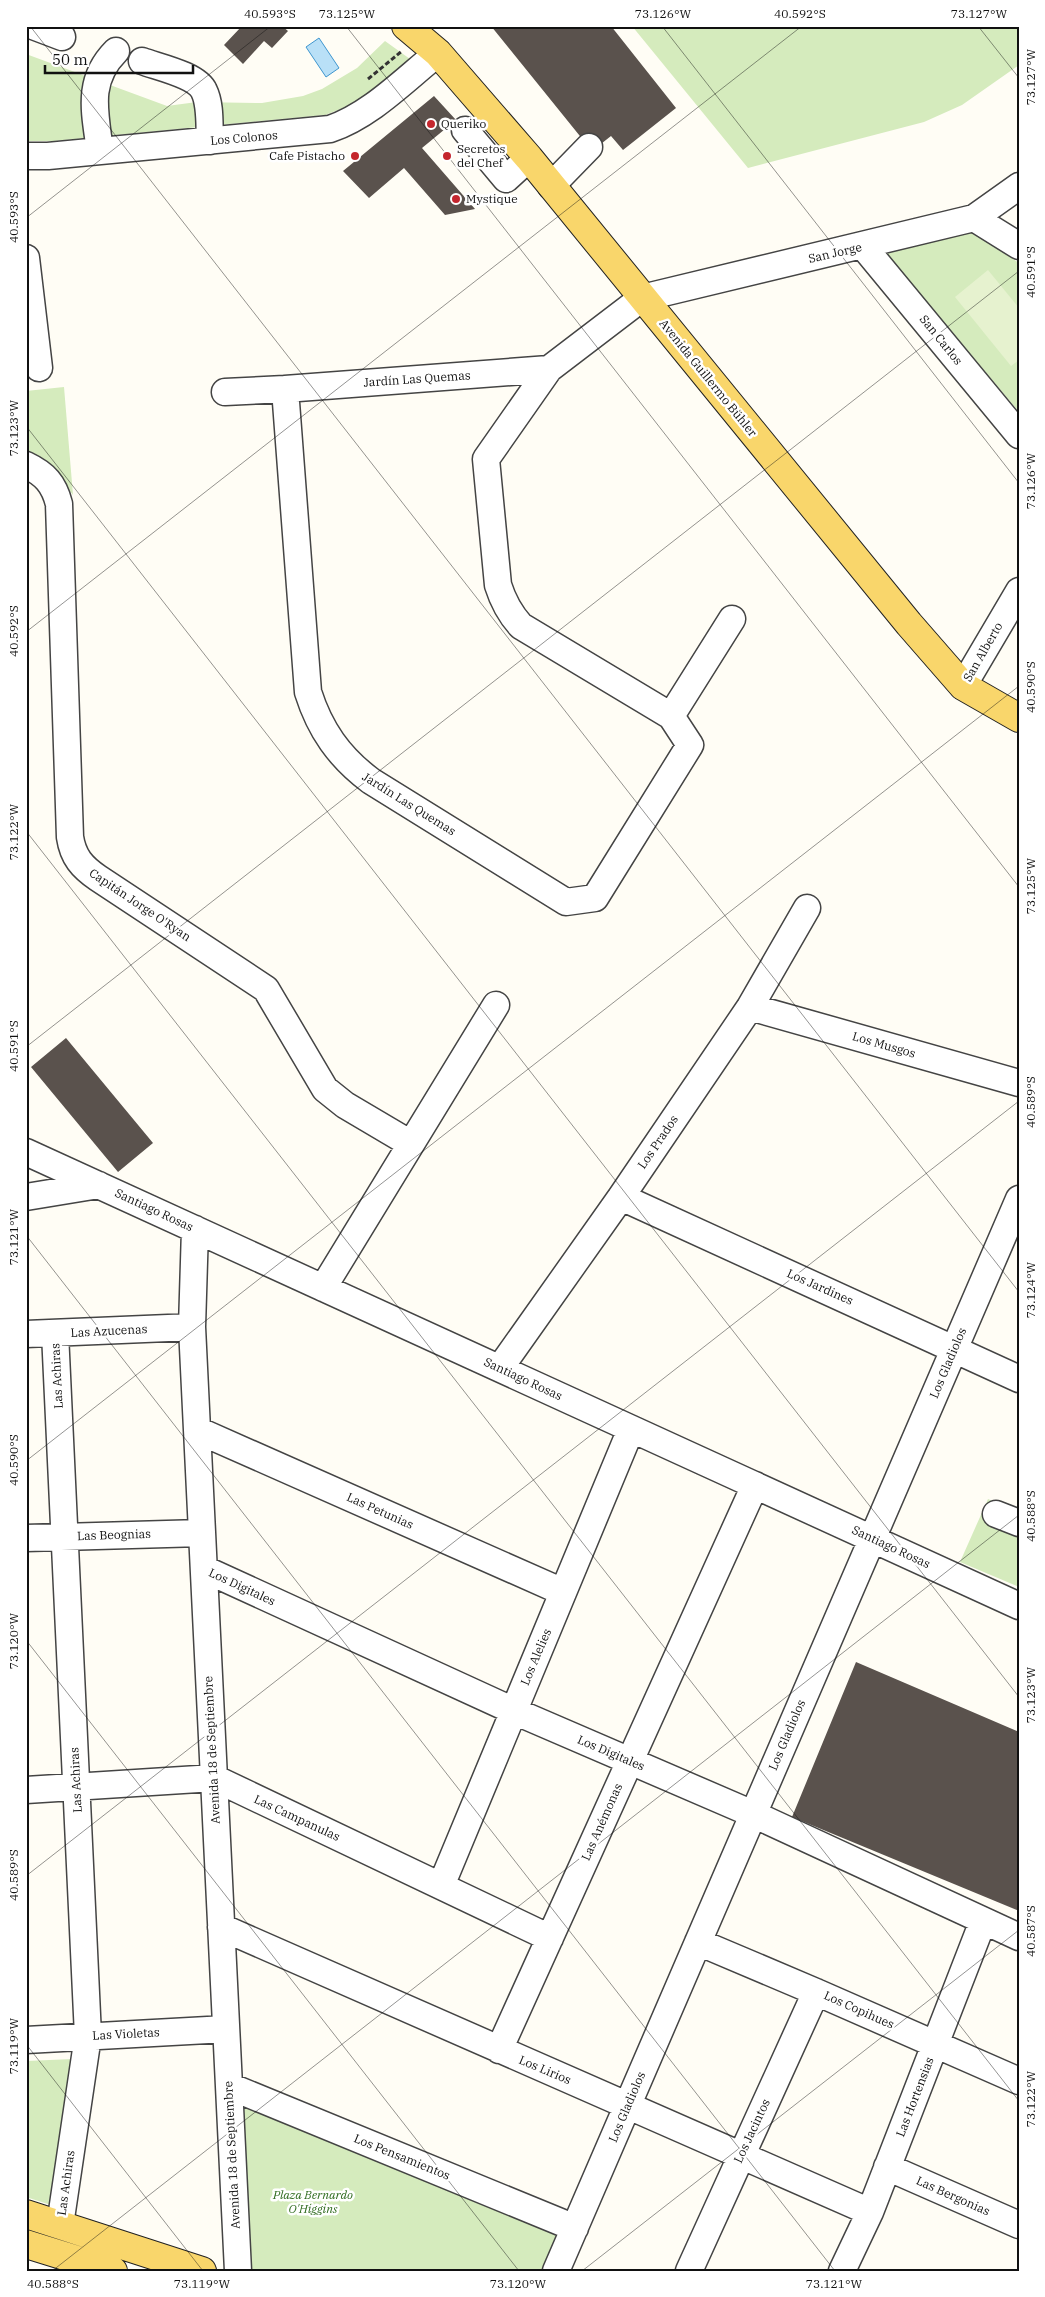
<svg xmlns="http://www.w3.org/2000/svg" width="1045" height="2297" viewBox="0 0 1045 2297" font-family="'IBM Plex Serif',serif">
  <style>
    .green { fill: #d5ebbd }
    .pitch { fill: #e6f2cf }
    .water { fill: #b9e0f7; stroke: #3f96cf }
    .building { fill: #5a524d }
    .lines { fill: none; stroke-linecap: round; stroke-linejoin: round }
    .minor-casing { stroke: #444; stroke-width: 29 }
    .major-casing { stroke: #222; stroke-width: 30 }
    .path { stroke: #333; stroke-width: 3; stroke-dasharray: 5 2.5; stroke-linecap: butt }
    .minor { stroke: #fff; stroke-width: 26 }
    .major { stroke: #f9d66b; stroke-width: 28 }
    .ticks { fill: none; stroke: #111; stroke-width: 1; stroke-opacity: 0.45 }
    .poi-dot { fill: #c4262e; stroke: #fff; stroke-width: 2 }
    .labels { text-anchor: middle; stroke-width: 5; stroke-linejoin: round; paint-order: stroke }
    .poi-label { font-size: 12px; fill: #111; stroke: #fff; text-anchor: start }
    .street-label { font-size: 12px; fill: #111; stroke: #fff }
    .park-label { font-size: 12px; font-style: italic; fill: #2f6b1f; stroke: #fff }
    .neatline { fill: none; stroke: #111; stroke-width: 2 }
    .ticks-label { font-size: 12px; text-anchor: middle; fill: #111 }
  </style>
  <rect width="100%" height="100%" fill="#fffdf5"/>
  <path class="green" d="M632,26H1019V65L962,105L924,122L748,168Z
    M385,41L410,59L354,104L325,115L54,141H26V54L167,106L197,102L262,103L303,96L322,89L357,68Z
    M969,230L1019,263V412L885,253Z
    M64,387L73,495L54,470L26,455V391Z
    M988,1499L1019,1513V1587L960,1562Z
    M73,2059L54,2206L26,2197V2061Z
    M240,2100L564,2228L545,2271H247Z"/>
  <path class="pitch" d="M988,270L1019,308V360L1011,366L955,297Z"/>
  <path class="water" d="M319,38L339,68L326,77L306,47Z"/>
  <path class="building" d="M242,26H282L288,31L272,48L264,41L243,64L224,45Z
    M491,26H611L676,108L623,150L611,136L592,151Z
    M434,96L456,120L422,148L475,209L445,215L404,168L369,198L343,171Z
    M66,1038L153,1143L118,1172L31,1067Z
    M856,1662L1019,1732V1911L792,1817Z"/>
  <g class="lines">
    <defs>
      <path id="minor" d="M33,26L62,37
        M142,61C158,67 197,75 204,91C211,105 209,126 210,141
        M465,130L506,179L529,158
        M100,151C95,112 86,81 116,51
        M26,156H48L330,129C371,115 404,80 438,53
        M551,186L589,147
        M974,218L1019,246
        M863,246L1019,435
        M26,258L39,368
        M549,369L486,459L498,585C503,601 510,614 521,626L671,716L690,745L595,898L566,902L371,781C339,757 320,730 308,692L285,389L549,369L642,298L974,218L1019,186
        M225,392L285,389
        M26,465C45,474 54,484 59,504L70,837C73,857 82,867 98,878L266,989L325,1089L345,1105L411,1144
        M963,686L1019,591
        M671,716L732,619
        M750,1007L1019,1083
        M26,1152L1019,1606
        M26,1197L99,1185
        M621,1197L1019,1379
        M195,1229L192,1327L238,2271
        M323,1288L496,1005
        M55,1333L88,2036L60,2225
        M26,1334L192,1327
        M500,1368L621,1197L750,1007L807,908
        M197,1430L563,1592
        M996,1514L1019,1523
        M26,1538L202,1533
        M204,1569L514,1711L753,1814L1019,1937
        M26,1790L214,1778L550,1938
        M441,1886L631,1429
        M221,1927L870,2212
        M698,1942L816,1992L1019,2081
        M26,2040L226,2029
        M499,2050L755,1485
        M229,2086L575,2228
        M887,2167L1019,2225
        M556,2271L1019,1199
        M689,2271L816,1992
        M842,2271L870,2212L983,1921"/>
      <path id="major" d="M406,26L438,53L529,158L909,624L963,686L1019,718
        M26,2214L202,2271
        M26,2244L113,2271"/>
    </defs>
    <use href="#minor" class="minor-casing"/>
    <use href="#major" class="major-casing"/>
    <path class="path" d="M368,79L402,51"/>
    <use href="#minor" class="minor"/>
    <use href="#major" class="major"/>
  </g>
  <path class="ticks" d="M30,26L1019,1292M346,26L1019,887M662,26L1019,483M978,26L1019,78M26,218L271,26M26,426L1019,1697M26,632L802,26M26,831L1019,2101M26,1047L1019,271M26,1235L835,2271M26,1461L1019,686M26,1640L519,2271M26,1876L1019,1101M26,2044L203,2271M52,2271L1019,1515M582,2271L1019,1930"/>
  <g class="poi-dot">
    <circle cx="431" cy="124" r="5"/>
    <circle cx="355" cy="156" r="5"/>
    <circle cx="447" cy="156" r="5"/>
    <circle cx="456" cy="199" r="5"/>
  </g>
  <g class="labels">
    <g class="poi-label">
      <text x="441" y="128">Queriko</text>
      <text x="457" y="153">Secretos<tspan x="457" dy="14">del Chef</tspan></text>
      <text x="345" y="160" text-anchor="end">Cafe Pistacho</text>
      <text x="466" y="203">Mystique</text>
    </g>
    <g class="street-label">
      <text transform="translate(244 138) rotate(-5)" y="4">Los Colonos</text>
      <text transform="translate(835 253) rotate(-13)" y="4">San Jorge</text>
      <text transform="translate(941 340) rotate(51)" y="4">San Carlos</text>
      <text transform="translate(708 378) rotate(51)" y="4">Avenida Guillermo Bühler</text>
      <text transform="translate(417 379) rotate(-4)" y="4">Jardín Las Quemas</text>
      <text transform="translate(983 652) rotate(-60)" y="4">San Alberto</text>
      <text transform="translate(409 804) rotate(32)" y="4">Jardín Las Quemas</text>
      <text transform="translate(140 905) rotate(34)" y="4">Capitán Jorge O'Ryan</text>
      <text transform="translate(884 1045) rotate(16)" y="4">Los Musgos</text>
      <text transform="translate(658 1142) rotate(-56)" y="4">Los Prados</text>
      <text transform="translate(154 1210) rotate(25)" y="4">Santiago Rosas</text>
      <text transform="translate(820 1287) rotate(24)" y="4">Los Jardines</text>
      <text transform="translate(109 1331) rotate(-3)" y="4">Las Azucenas</text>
      <text transform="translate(948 1363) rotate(-67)" y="4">Los Gladiolos</text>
      <text transform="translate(57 1376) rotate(-93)" y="4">Las Achiras</text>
      <text transform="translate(523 1379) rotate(25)" y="4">Santiago Rosas</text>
      <text transform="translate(380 1511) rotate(24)" y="4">Las Petunias</text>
      <text transform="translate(114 1535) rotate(-2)" y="4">Las Beognias</text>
      <text transform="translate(891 1547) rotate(25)" y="4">Santiago Rosas</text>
      <text transform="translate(242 1587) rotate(25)" y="4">Los Digitales</text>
      <text transform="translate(536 1657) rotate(-67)" y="4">Los Alelies</text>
      <text transform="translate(787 1735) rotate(-67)" y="4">Los Gladiolos</text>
      <text transform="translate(212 1750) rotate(-93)" y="4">Avenida 18 de Septiembre</text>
      <text transform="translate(611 1753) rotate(23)" y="4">Los Digitales</text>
      <text transform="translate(76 1780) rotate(-93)" y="4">Las Achiras</text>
      <text transform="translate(297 1818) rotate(25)" y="4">Las Campanulas</text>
      <text transform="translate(602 1822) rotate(-66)" y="4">Las Anémonas</text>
      <text transform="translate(859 2010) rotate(24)" y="4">Los Copihues</text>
      <text transform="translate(126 2034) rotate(-3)" y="4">Las Violetas</text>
      <text transform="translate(545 2070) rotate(23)" y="4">Los Lirios</text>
      <text transform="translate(915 2097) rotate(-69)" y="4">Las Hortensias</text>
      <text transform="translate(627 2107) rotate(-67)" y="4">Los Gladiolos</text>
      <text transform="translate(752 2131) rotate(-65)" y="4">Los Jacintos</text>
      <text transform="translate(232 2155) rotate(-93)" y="4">Avenida 18 de Septiembre</text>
      <text transform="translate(402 2157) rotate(22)" y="4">Los Pensamientos</text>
      <text transform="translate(66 2183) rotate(-82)" y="4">Las Achiras</text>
      <text transform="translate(953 2196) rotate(24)" y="4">Las Bergonias</text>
    </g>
    <g class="park-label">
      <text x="313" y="2199">Plaza Bernardo<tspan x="313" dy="14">O'Higgins</tspan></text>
    </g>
  </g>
  <rect width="1045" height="2297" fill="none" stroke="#ffffff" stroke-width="55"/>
  <path d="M45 65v8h148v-8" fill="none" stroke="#111111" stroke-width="2.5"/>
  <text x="52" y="65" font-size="15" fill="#111111" stroke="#ffffff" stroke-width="4" paint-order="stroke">50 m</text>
  <rect x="28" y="28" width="990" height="2242" class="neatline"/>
  <g class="ticks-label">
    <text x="270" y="18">40.593°S</text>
    <text x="347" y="18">73.125°W</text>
    <text x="663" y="18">73.126°W</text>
    <text x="800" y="18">40.592°S</text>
    <text x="979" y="18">73.127°W</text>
    <text transform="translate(1031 77) rotate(-90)" y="4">73.127°W</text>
    <text transform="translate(14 217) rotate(-90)" y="4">40.593°S</text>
    <text transform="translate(1031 272) rotate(-90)" y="4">40.591°S</text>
    <text transform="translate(14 428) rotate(-90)" y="4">73.123°W</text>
    <text transform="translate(1031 481) rotate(-90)" y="4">73.126°W</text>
    <text transform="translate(14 631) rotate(-90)" y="4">40.592°S</text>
    <text transform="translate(1031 687) rotate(-90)" y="4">40.590°S</text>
    <text transform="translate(14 832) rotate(-90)" y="4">73.122°W</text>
    <text transform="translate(1031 886) rotate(-90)" y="4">73.125°W</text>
    <text transform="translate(14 1046) rotate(-90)" y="4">40.591°S</text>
    <text transform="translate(1031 1102) rotate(-90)" y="4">40.589°S</text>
    <text transform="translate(14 1237) rotate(-90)" y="4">73.121°W</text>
    <text transform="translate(1031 1290) rotate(-90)" y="4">73.124°W</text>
    <text transform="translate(14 1460) rotate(-90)" y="4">40.590°S</text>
    <text transform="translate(1031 1516) rotate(-90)" y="4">40.588°S</text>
    <text transform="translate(14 1641) rotate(-90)" y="4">73.120°W</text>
    <text transform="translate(1031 1695) rotate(-90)" y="4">73.123°W</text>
    <text transform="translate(14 1875) rotate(-90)" y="4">40.589°S</text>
    <text transform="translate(1031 1931) rotate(-90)" y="4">40.587°S</text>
    <text transform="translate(14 2046) rotate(-90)" y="4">73.119°W</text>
    <text transform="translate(1031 2099) rotate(-90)" y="4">73.122°W</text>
    <text x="53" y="2288">40.588°S</text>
    <text x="202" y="2288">73.119°W</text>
    <text x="518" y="2288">73.120°W</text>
    <text x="834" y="2288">73.121°W</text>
  </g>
</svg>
